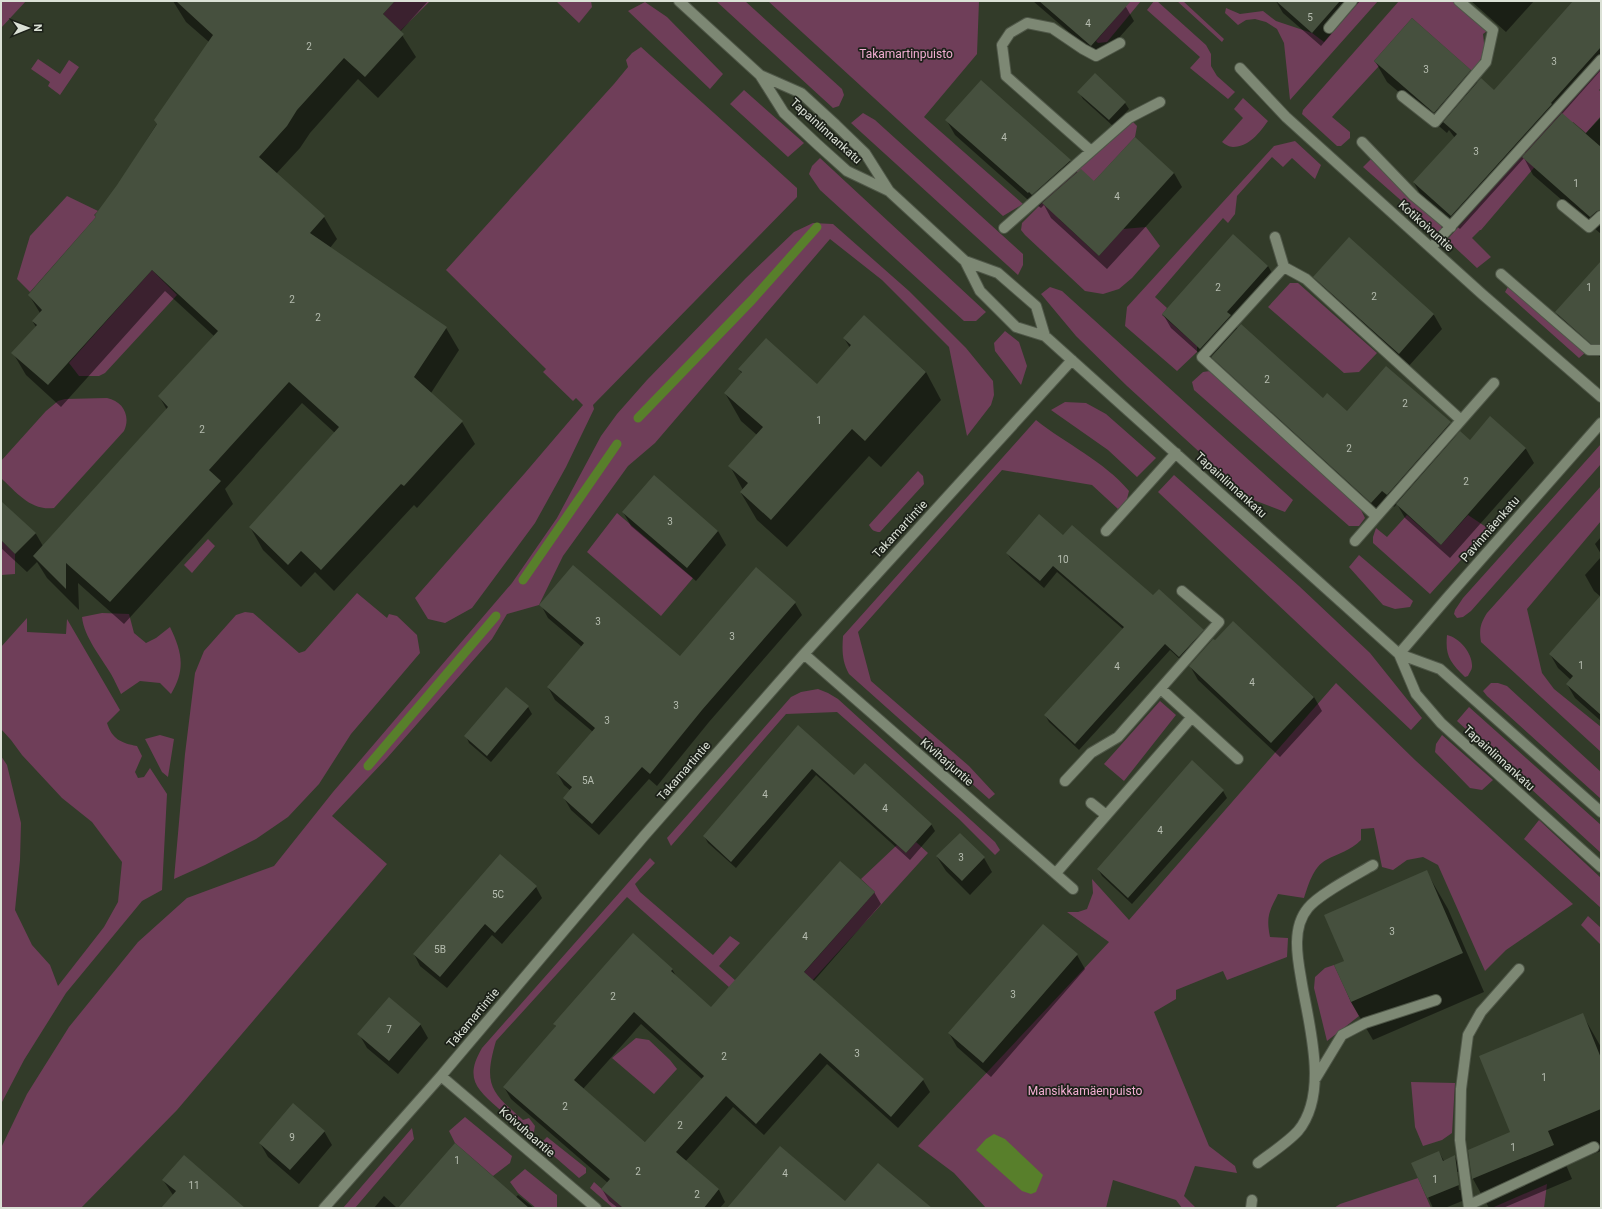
<svg xmlns="http://www.w3.org/2000/svg" width="1602" height="1209" viewBox="0 0 1602 1209" font-family="Roboto,sans-serif">
  <style>
    .green { fill: #6f3e59 }
    .water { fill: #587f2b }
    .shadow { fill: #0007; fill-rule: evenodd }
    .lines { fill: none; stroke-linecap: round; stroke-linejoin: round }
    .stream { stroke: #587f2b; stroke-width: 9 }
    .building { fill: #46503e; fill-rule: evenodd }
    .minor-casing { stroke: #4f5748; stroke-width: 12 }
    .minor { stroke: #7d8874; stroke-width: 10 }
    .labels { text-anchor: middle; stroke-width: 3.5; stroke-linejoin: round; paint-order: stroke }
    .number-label { font-size: 10px; fill: #b6bdb0 }
    .park-label { font-size: 12px; fill: #f2aed2; stroke: #1c2119 }
    .street-label { font-size: 12px; fill: #dbe1d6; stroke: #1c2119 }
  </style>
  <rect width="100%" height="100%" fill="#323b29"/>
  <path class="green" d="M1,1H26L1,28Z
    M395,1H430L400,31L383,14Z
    M556,1H591L592,7L579,23Z
    M716,1H745L842,89L844,95L839,106L833,108Z
    M768,1H979L977,54L924,117L1023,204L1003,216Z
    M1121,1H1141L1107,42L1098,43L1096,41L1126,6Z
    M1154,1H1157L1206,45L1211,54V66L1217,76L1235,92L1228,99L1190,68L1200,57L1147,10Z
    M1177,1H1183L1224,39L1222,42Z
    M1359,1H1378L1290,100L1284,43L1277,29L1266,22L1255,19L1246,20L1238,25L1225,13L1226,8L1240,14L1263,11L1276,21L1312,33L1324,42Z
    M1399,1H1453L1487,31L1483,34L1485,52L1473,72L1412,18L1374,61L1379,66L1332,117L1350,132V138L1341,146H1337L1302,114L1303,110Z
    M645,2L667,17L723,74L710,89L628,11Z
    M641,47L797,188V197L593,405L594,409L566,467L535,523L472,608L445,623L428,619L415,598L525,473L583,405L576,398L573,401L543,372L546,369L446,270L614,84L628,67L626,60L632,53Z
    M38,59L60,74L69,60L79,67L60,95L48,86L50,82L31,69Z
    M1601,66V88L1599,90L1601,92V116L1586,133L1573,122L1481,230H1480L1472,238L1491,257L1477,268L1447,240Z
    M744,90L804,143L788,157L730,104Z
    M1243,98L1268,121C1260,132 1249,147 1233,147C1229,147 1225,144 1222,142L1243,118L1234,109Z
    M863,113L875,120L1023,254V265L1018,275L851,123Z
    M1133,122L1137,126L1135,137L1059,219L1099,256L1123,229L1146,227L1160,246L1132,278L1119,289L1103,294L1085,291L1025,235L1021,230L1022,223L1048,197Z
    M1295,141L1321,165L1315,179L1292,158L1283,167L1272,157L1237,196L1235,214L1228,223L1223,218L1155,297L1167,308L1162,315L1197,346V352L1177,371L1125,326L1127,307L1274,146Z
    M1373,157L1441,224L1442,230L1438,233L1363,167Z
    M820,158L986,312L976,321H964L820,190L809,174L812,166Z
    M67,196L98,211L94,215L96,217L30,292L17,279L30,236Z
    M813,223L833,224L909,291L966,348L993,381L994,395L991,405L967,436L949,347L882,280L830,239L655,443L628,466L563,556L539,605L507,614L492,639L387,758L332,816L387,864L177,1110L81,1208H1V1148L27,1094L69,1027L138,942L187,898L274,866L333,792L512,583L557,518L601,436L617,414L647,380L746,278L794,232Z
    M152,270L177,295L105,373L99,376H79L69,363Z
    M1290,283H1298L1377,353L1359,372L1344,373L1268,307Z
    M1509,285L1586,352L1579,358L1505,292Z
    M1050,287L1062,291L1293,500L1285,512L1251,499L1127,386L1076,336L1041,294Z
    M1005,331L1019,342L1027,366L1021,385L995,351L994,343Z
    M1210,371L1360,508L1365,518L1359,526H1349L1194,390L1192,382L1203,372Z
    M107,398C123,401 131,416 124,431L54,508C31,511 17,493 1,478V461L46,411L58,401L65,399Z
    M1065,402L1086,403L1106,414L1156,458L1137,477L1108,450L1051,410Z
    M1036,420C1066,444 1104,461 1129,491L1127,499L1118,509L1092,485L1002,470L858,632L871,681L969,766L995,794L989,799L849,674C842,662 842,650 843,636Z
    M1601,444V464L1471,611L1463,617L1457,618L1454,614L1455,610L1463,598Z
    M918,471L923,476L924,484L880,532C874,532 872,530 869,525Z
    M1174,475L1299,586L1370,653L1422,718L1411,730L1158,492Z
    M1601,486V521L1527,609L1542,673L1554,689L1601,727V752L1481,642C1479,630 1480,624 1487,613Z
    M617,513L693,578L661,616L587,552Z
    M1407,515L1441,545L1468,515L1489,529L1430,594L1373,543V537L1376,528L1387,537Z
    M208,539L215,546L192,573L184,565Z
    M1,540L15,554V574L1,575Z
    M1359,555L1413,601L1410,607L1395,609L1383,605L1349,567Z
    M357,593L387,618L389,614L397,616L417,635L420,653L351,734L319,784L288,817L256,839L205,865L174,879L185,754L195,673L204,651L236,615L245,612L253,613L299,653L305,651Z
    M102,613L129,614L134,633L146,643L156,638L170,627C182,652 186,669 171,694L160,683L140,681L121,694C118,688 115,681 111,674C101,657 84,637 82,617Z
    M27,618V632L66,634L67,619L120,710L107,723C112,739 121,743 137,746L142,756L135,772L138,778L144,777L150,768L167,794L162,890L142,901L66,993L24,1060L1,1104V756L7,765L21,823L20,860L15,910L32,945L50,965L58,986L104,927L118,902L122,862L92,822L62,798L22,755L11,740L1,729V647Z
    M1447,635C1460,638 1473,654 1472,667C1472,670 1469,673 1468,676L1465,677C1450,662 1445,656 1447,635Z
    M1336,683L1415,760L1573,904L1506,950L1485,971L1438,865L1423,857L1407,860L1393,870L1382,867L1374,828L1361,829V840C1350,851 1339,853 1326,860C1313,867 1308,886 1304,898L1278,894C1269,912 1266,916 1270,937L1288,938L1287,957L1227,980L1223,971L1176,990V999L1154,1012L1209,1146L1235,1166L1237,1173L1195,1166L1184,1196L1196,1208H1182L1176,1200L1113,1180L1106,1208H986L954,1173L918,1146L1109,942L1067,912H1078L1087,909L1093,893L1092,879L1129,920Z
    M1491,683H1498L1507,686L1601,772V799L1487,696L1483,691Z
    M818,689L828,693L838,699L995,842L1000,850L995,855L959,819L837,712L786,714L671,846L667,838L791,697L801,692Z
    M1160,701L1176,715L1124,781L1104,764Z
    M1469,707L1601,825V853L1457,721Z
    M160,735L174,739L168,777L162,772L145,739Z
    M1442,735L1493,780L1482,790L1470,788L1435,752L1436,744Z
    M1539,820L1601,878V908L1524,839Z
    M916,842L928,853L772,1025L627,897L496,1041C483,1085 491,1092 523,1120L529,1118L535,1126L534,1132L530,1137C519,1127 509,1118 498,1108C475,1088 465,1077 482,1048L650,858L655,863L635,884L640,892L713,955L730,936L740,943L719,966L770,1011L875,892L861,879L897,845L906,853Z
    M1588,916L1601,928V945L1581,925Z
    M1334,965L1351,1002L1359,1016L1327,1041L1314,988L1315,977L1325,968Z
    M636,1038L649,1040L670,1060L677,1069L654,1094L612,1058Z
    M1411,1082L1455,1083L1452,1133L1442,1140L1423,1146L1415,1127Z
    M465,1117L512,1156L510,1163L493,1176L455,1143L449,1131Z
    M412,1128L414,1139L355,1208H343Z
    M547,1137L586,1168V1173L579,1178L540,1144Z
    M525,1169L557,1195V1208H536L518,1193L510,1182Z
    M1418,1178L1431,1208H1334L1340,1204Z
    M594,1182L623,1208H613L590,1188Z
    M1547,1184L1544,1208H1494V1207Z"/>
  <path class="water" d="M994,1134L1005,1139L1043,1175L1036,1192L1031,1194L1022,1191L976,1150L986,1139Z"/>
  <path class="shadow" d="M173,1H428L400,32L416,57L378,98L358,79L310,133L300,148L276,174L324,217L337,239L330,248L446,328L459,350L431,393L462,422L475,444L417,508L414,505L334,591L315,572L301,587L263,550L250,527L335,433L302,403L225,489L233,504L124,624L78,583L79,610L47,578L37,562L27,572L1,548V502L36,534L43,546L167,410L159,396L214,336L165,291L61,407L26,375L13,353L36,327L33,322L40,313L29,295L97,218L209,42L186,22Z
    M1033,1H1119L1126,7L1134,21L1100,59Z
    M1276,1H1360L1321,46L1283,13Z
    M1471,1H1534L1506,32Z
    M1575,1H1601V70L1562,114L1585,134L1601,117V234L1533,175L1524,158L1460,229L1422,197L1414,183L1455,138L1449,130L1447,133L1387,82L1375,61L1470,70L1478,83L1494,91Z
    M981,82L1070,161L1078,173L1095,182L1174,173L1182,187L1107,269L1051,218L1044,205L1041,208L1037,205L1036,207L955,135L947,121Z
    M1079,92L1125,103L1129,109L1113,126L1083,99Z
    M1349,239L1434,315L1442,329L1407,368L1323,291L1314,277Z
    M1601,262V357H1600L1564,326L1556,312Z
    M1268,266L1276,280L1236,325L1238,329L1323,399L1347,413L1450,423L1457,436L1470,441L1490,418L1526,449L1534,463L1450,558L1405,518L1397,504L1394,507L1390,503L1379,515L1220,369L1213,358L1209,362L1171,328L1163,314Z
    M864,316L926,372L941,400L881,467L869,456L787,547L757,520L741,493L743,490L730,466L757,435L741,421L725,393L742,374L739,369L817,385L850,348L844,338Z
    M623,512L718,531L726,545L696,581L631,526Z
    M1063,536L1203,630L1207,637L1184,663L1170,650L1079,750L1049,722L1045,715L1123,629L1057,572L1044,588L1011,559L1007,553Z
    M1601,537V554L1595,544Z
    M1601,557V597L1594,591L1585,575Z
    M795,603L802,615L709,722L657,786L649,779L599,835L571,810L564,798L571,791L564,785L557,773L593,732L555,700L548,687L582,647L548,618L541,605L680,657Z
    M1233,622L1314,697L1322,711L1280,757L1198,680L1190,666Z
    M1601,634V721L1575,698L1567,684L1571,680L1558,668L1550,654Z
    M528,707L532,714L491,762L469,743L466,736Z
    M798,726L854,776L931,824L935,831L910,860L816,775L736,868L708,843L704,836Z
    M1192,761L1223,791L1227,798L1132,904L1102,876L1098,869Z
    M960,834L984,858L992,872L970,895L946,871L937,857Z
    M1426,871L1448,909L1484,992L1373,1040L1351,1002L1336,965L1345,961Z
    M536,887L542,898L502,944L492,935L447,988L420,966L414,954Z
    M874,892L881,904L813,982L923,1080L930,1092L898,1128L827,1064L764,1135L733,1107L685,1162L719,1190L725,1202L720,1208H618L609,1201L602,1189L608,1183L511,1099L504,1087L556,1027L554,1024L672,969L677,978L711,1008ZM641,1024L702,1079L646,1143L583,1089Z
    M1077,955L1085,969L991,1077L957,1047L949,1033Z
    M1582,1014L1601,1047V1151L1566,1165L1572,1179L1503,1208H1489L1473,1179L1469,1151L1512,1133Z
    M420,1024L428,1038L398,1074L367,1048L359,1034Z
    M324,1131L332,1145L299,1184L268,1157L260,1143Z
    M1439,1152L1444,1161L1455,1157L1463,1171L1467,1199L1445,1208H1433L1413,1163ZM1457,1172H1459L1461,1190H1459Z
    M163,1180L238,1208H167L173,1195Z
    M518,1195L534,1208H400L516,1197Z
    M384,1196L397,1208H374Z"/>
  <g class="lines">
    <path class="stream" d="M638,418L752,300L817,227
      M523,580L617,444
      M368,766L496,616"/>
  </g>
  <path class="building" d="M176,1H395L383,14L404,34L365,77L344,58L297,110L287,126L259,157L325,216L310,233L447,327L414,377L463,421L404,486L401,484L321,570L301,551L288,565L249,527L339,427L289,382L209,470L221,481L110,602L66,563V589L33,556L168,407L158,396L218,331L152,270L48,385L11,353L37,325L32,321L42,310L28,295L96,217L95,215L117,185L157,124L154,120L213,35Z
    M1039,1H1131L1091,46Z
    M1276,1H1340L1312,33Z
    M1573,1H1601V47L1551,103L1552,104L1451,216L1413,182L1457,134L1443,122L1481,78L1494,90Z
    M1412,18L1471,70L1434,113L1374,61Z
    M1095,73L1126,102L1109,120L1077,92Z
    M981,80L1071,160L1032,195L1029,192L1028,193L945,120Z
    M1562,113L1601,147V210L1597,211L1590,217L1522,157Z
    M1135,137L1174,173L1099,256L1042,203L1081,169L1094,181Z
    M1233,234L1268,266L1227,312L1231,315L1200,349L1162,314Z
    M1349,237L1434,314L1399,354L1313,277Z
    M1601,261V344H1591L1555,312Z
    M864,315L926,372L865,441L852,429L771,520L740,492L748,483L728,466L763,427L724,393L742,372L738,369L766,338L817,384L851,345L843,338Z
    M1241,324L1323,398L1327,393L1347,411L1386,366L1451,422L1387,495L1382,491L1371,503L1211,357Z
    M1490,416L1526,448L1441,545L1396,504L1460,431L1470,440Z
    M654,475L718,531L687,568L622,512Z
    M1,501L36,533L15,554L1,540Z
    M1039,514L1063,535L1072,525L1153,595L1159,589L1204,630L1179,657L1165,644L1075,744L1044,715L1124,627L1053,566L1040,581L1006,553Z
    M573,565L680,656L756,567L796,602L702,710L650,774L642,767L592,824L563,798L572,787L556,773L595,728L547,687L584,643L539,605Z
    M1601,595V715L1566,684L1573,676L1549,654Z
    M1233,621L1314,697L1271,743L1189,666L1213,639L1215,640Z
    M506,687L529,706L487,756L464,736Z
    M798,725L854,775L865,763L932,824L906,853L812,769L731,862L703,836Z
    M1192,760L1224,790L1128,898L1097,869Z
    M960,833L985,857L962,881L936,856Z
    M500,854L537,886L495,933L485,924L440,977L413,954Z
    M840,861L875,892L804,972L924,1079L891,1117L820,1053L756,1124L726,1096L676,1152L719,1189L704,1208H623L601,1189L610,1179L503,1087L556,1026L553,1024L633,933L673,969L671,971L711,1007ZM634,1012L704,1076L645,1142L574,1080Z
    M1427,870L1463,953L1351,1002L1334,965L1344,961L1324,915Z
    M1043,924L1078,954L983,1063L948,1033Z
    M389,997L421,1024L389,1061L357,1034Z
    M1583,1013L1601,1058V1109L1548,1131L1554,1145L1472,1179L1468,1150L1510,1132L1479,1056Z
    M293,1103L325,1131L290,1170L259,1143Z
    M455,1143L529,1208H398Z
    M780,1146L845,1201L878,1163L932,1208H727Z
    M1439,1151L1443,1161L1455,1155L1459,1185L1427,1198L1411,1163Z
    M184,1155L245,1208H161L176,1191L162,1180Z"/>
  <g class="lines">
    <defs>
      <path id="minor" d="M679,1L760,75L784,113L817,144L847,171L889,191
        M1329,28L1352,1
        M1240,68L1286,117L1482,294L1601,397
        M760,75L801,93L836,125L865,153L889,191L965,261L980,291L1016,327L1045,336L1399,654L1440,669L1601,812
        M1402,96L1435,122L1486,62L1493,30L1459,1
        M1362,142L1414,196L1451,227
        M1091,151L1006,76L1002,45L1010,33L1027,23L1052,28L1083,49L1096,56L1120,43
        M1562,205L1589,227L1601,216
        M1004,228L1129,118L1160,102
        M1275,237L1284,267L1202,357L1376,516
        M1431,248L1601,60
        M965,261L998,273L1036,306L1045,336
        M1284,267L1306,279L1461,420
        M1501,274L1589,350H1601
        M1106,531L1176,453
        M1355,541L1494,383
        M804,654L1073,889
        M1399,654L1447,598L1601,423
        M1399,654L1416,694L1441,723L1601,867
        M1161,689L1238,759
        M1065,781L1091,753L1118,737L1219,622L1182,591
        M1091,803L1106,815
        M1056,873L1192,717
        M441,1076L596,1208
        M1316,1078L1342,1035L1365,1023L1436,1000
        M1258,1163C1271,1153 1287,1143 1298,1131C1330,1092 1308,1023 1301,978C1297,956 1292,927 1308,908C1319,894 1356,875 1373,865
        M1469,1205L1594,1147
        M324,1208L441,1076L644,836L804,654L1072,360
        M1251,1208L1252,1200
        M1469,1208L1460,1140L1461,1089L1468,1035L1481,1012L1519,969"/>
    </defs>
    <use href="#minor" class="minor-casing"/>
    <use href="#minor" class="minor"/>
  </g>
  <g class="labels">
    <g class="number-label">
      <text x="1310" y="21">5</text>
      <text x="1088" y="27">4</text>
      <text x="309" y="50">2</text>
      <text x="1554" y="65">3</text>
      <text x="1426" y="73">3</text>
      <text x="1004" y="141">4</text>
      <text x="1476" y="155">3</text>
      <text x="1576" y="187">1</text>
      <text x="1117" y="200">4</text>
      <text x="1218" y="291">2</text>
      <text x="1589" y="291">1</text>
      <text x="1374" y="300">2</text>
      <text x="292" y="303">2</text>
      <text x="318" y="321">2</text>
      <text x="1267" y="383">2</text>
      <text x="1405" y="407">2</text>
      <text x="819" y="424">1</text>
      <text x="202" y="433">2</text>
      <text x="1349" y="452">2</text>
      <text x="1466" y="485">2</text>
      <text x="670" y="525">3</text>
      <text x="1063" y="563">10</text>
      <text x="598" y="625">3</text>
      <text x="732" y="640">3</text>
      <text x="1581" y="669">1</text>
      <text x="1117" y="670">4</text>
      <text x="1252" y="686">4</text>
      <text x="676" y="709">3</text>
      <text x="607" y="724">3</text>
      <text x="588" y="784">5A</text>
      <text x="765" y="798">4</text>
      <text x="885" y="812">4</text>
      <text x="1160" y="834">4</text>
      <text x="961" y="861">3</text>
      <text x="498" y="898">5C</text>
      <text x="1392" y="935">3</text>
      <text x="805" y="940">4</text>
      <text x="440" y="953">5B</text>
      <text x="1013" y="998">3</text>
      <text x="613" y="1000">2</text>
      <text x="389" y="1033">7</text>
      <text x="857" y="1057">3</text>
      <text x="724" y="1060">2</text>
      <text x="1544" y="1081">1</text>
      <text x="565" y="1110">2</text>
      <text x="680" y="1129">2</text>
      <text x="292" y="1141">9</text>
      <text x="1513" y="1151">1</text>
      <text x="457" y="1164">1</text>
      <text x="638" y="1175">2</text>
      <text x="785" y="1177">4</text>
      <text x="1435" y="1183">1</text>
      <text x="194" y="1189">11</text>
      <text x="697" y="1198">2</text>
    </g>
    <g class="park-label">
      <text x="906" y="58">Takamartinpuisto</text>
      <text x="1085" y="1095">Mansikkamäenpuisto</text>
    </g>
    <g class="street-label">
      <text transform="translate(826 131) rotate(42)" y="4">Tapainlinnankatu</text>
      <text transform="translate(1426 226) rotate(42)" y="4">Kotikoivuntie</text>
      <text transform="translate(1231 485) rotate(42)" y="4">Tapainlinnankatu</text>
      <text transform="translate(900 529) rotate(-47)" y="4">Takamartintie</text>
      <text transform="translate(1490 529) rotate(-49)" y="4">Pavinmäenkatu</text>
      <text transform="translate(1499 758) rotate(42)" y="4">Tapainlinnankatu</text>
      <text transform="translate(947 762) rotate(41)" y="4">Kiviharjuntie</text>
      <text transform="translate(684 771) rotate(-49)" y="4">Takamartintie</text>
      <text transform="translate(473 1018) rotate(-50)" y="4">Takamartintie</text>
      <text transform="translate(527 1132) rotate(41)" y="4">Koivuhaantie</text>
    </g>
  </g>
  <rect width="1602" height="1209" fill="none" stroke="#dbe1d6" stroke-width="4"/>
  <g transform="translate(28 28) rotate(89)" stroke="#1c2119" stroke-width="3" paint-order="stroke">
  <path d="M0-3L7 15L0 10L-7 15Z" fill="#dbe1d6"/>
  <text y="-6" font-size="11" font-weight="bold" text-anchor="middle" fill="#dbe1d6">N</text>
  </g>
</svg>
